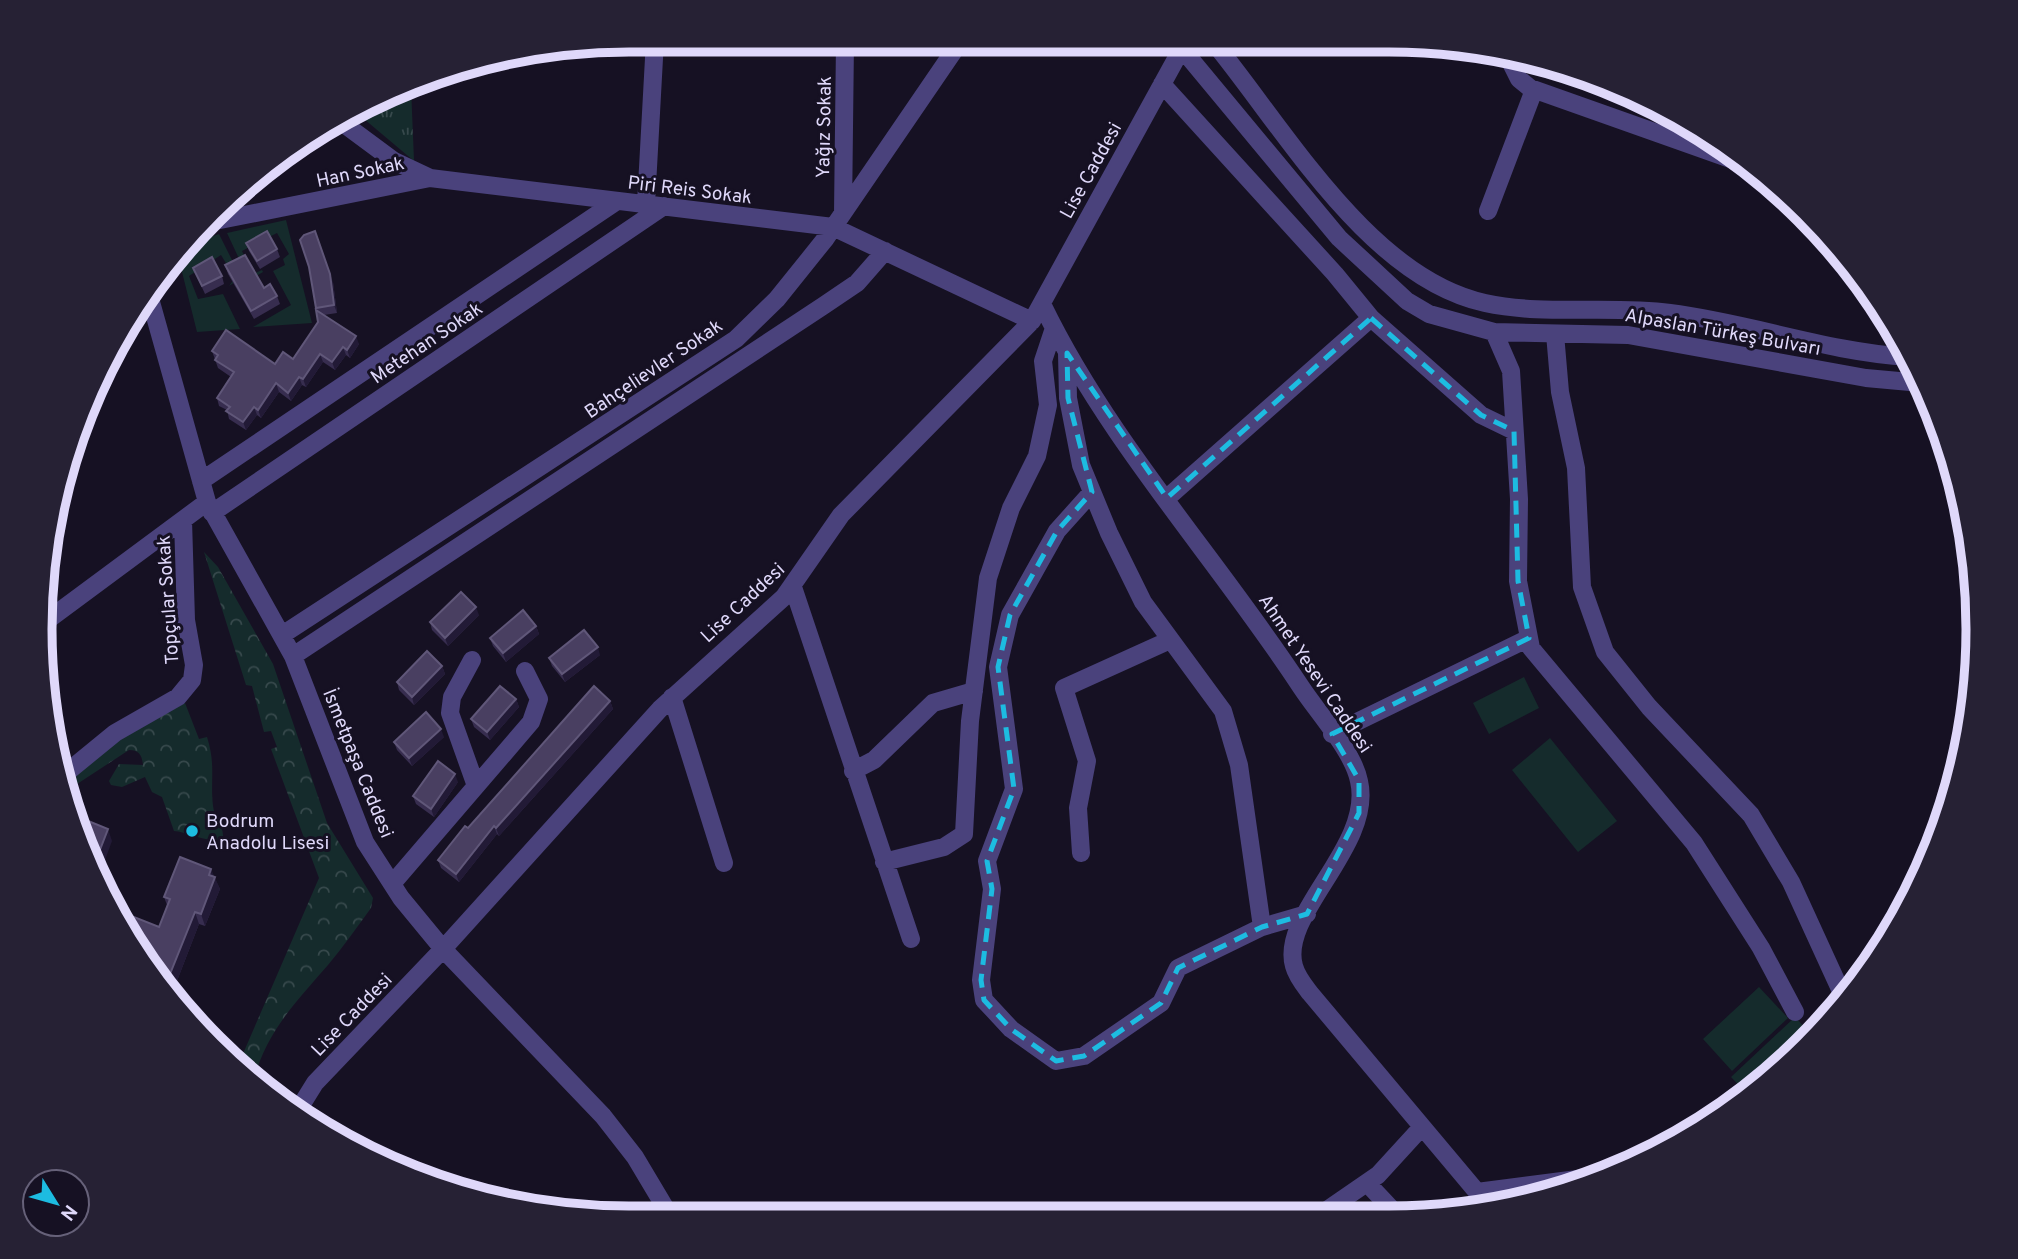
<svg xmlns="http://www.w3.org/2000/svg" width="2018" height="1259" viewBox="0 0 2018 1259" font-family="Overpass,sans-serif">
  <style>
    .grass { fill: #152b2c }
    .forest { fill: url(#forest-crowns) }
    .park { fill: url(#park-tufts) }
    .lines { fill: none; stroke-linecap: round; stroke-linejoin: round }
    .minor { stroke: #4a427c; stroke-width: 18 }
    .wall { fill: #372d4f }
    .shaded-wall { fill: #221a36 }
    .building { fill: #493f61; stroke: #605779; stroke-width: 2 }
    .marked { fill: none; stroke: #1dbce1; stroke-width: 5; stroke-dasharray: 14 9; stroke-linejoin: round }
    .poi-dot { fill: #1dbce1; stroke: #161123; stroke-width: 2.5 }
    .labels { text-anchor: middle; stroke-width: 6; stroke-linejoin: round; paint-order: stroke }
    .street-label { font-size: 19px; fill: #dfd8fa; stroke: #161123 }
    .poi-label { font-size: 19px; fill: #dfd8fa; stroke: #161123; text-anchor: start }
    .rim { fill: none; stroke: #dfd8fa; stroke-width: 9 }
  </style>
  <defs>
    <pattern id="forest-crowns" width="20" height="18" patternUnits="userSpaceOnUse" patternTransform="scale(1.75)"><rect width="20" height="18" fill="#152b2c"/><path d="M2 6a3 3 0 1 1 6 0M12 15a3 3 0 1 1 6 0" fill="none" stroke="#37494c"/></pattern>
    <pattern id="park-tufts" width="24" height="20" patternUnits="userSpaceOnUse" patternTransform="scale(1.75)"><rect width="24" height="20" fill="#152b2c"/><path d="M3 7l-1-3M5 7V3M7 7l1-3M15 17l-1-3M17 17v-4M19 17l1-3" fill="none" stroke="#37494c"/></pattern>
  </defs>
  <rect width="100%" height="100%" fill="#161123"/>
  <path class="grass" d="M286,220L312,323L253,327L291,305L273,271L285,265L283,259L289,254L277,233L242,251L253,274L262,270L263,272L249,280L227,233Z
    M219,234L241,278L229,286L235,278L221,255L189,276L198,299L223,294L240,329L197,332L178,256L190,244Z
    M1524,677L1539,708L1489,734L1473,703Z
    M1550,738L1617,821L1578,852L1512,770Z
    M1759,987L1788,1018L1732,1071L1703,1039Z
    M1795,1017L1812,1035L1777,1073L1747,1094L1731,1077Z"/>
  <path class="forest" d="M204,552L218,567L273,664L327,823L373,898L371,908C357,927 343,947 328,965C296,1002 267,1031 254,1079L239,1063L319,878L271,749L277,747L271,731L264,732L252,686L246,685Z
    M185,703L199,739L207,737C216,765 210,780 213,806C214,818 224,825 223,838C212,845 188,832 174,831L162,797L152,792L145,777L122,787L111,785L109,781L119,764L143,765C142,755 139,750 129,750L74,786L69,802L61,784L126,734Z"/>
  <path class="park" d="M411,88L414,161L357,113Z"/>
  <g class="lines">
    <path class="minor" d="M1178,44L1339,238L1407,301L1429,314L1494,332L1628,335L1866,378L1921,383
      M1215,44C1286,131 1370,278 1485,303C1545,316 1609,305 1670,313C1750,323 1827,352 1909,357
      M1508,57L1519,79L1530,88L1753,167
      M1162,84L1335,274L1371,318L1481,415L1514,431
      M340,121L394,161L430,178L833,227L1032,321
      M646,204L655,40
      M1488,211L1534,90
      M843,213L845,42
      M215,221L430,178
      M149,295L207,502L293,656L365,842L401,898L443,949L603,1116L635,1157L669,1214
      M1043,306C1109,442 1218,560 1301,687C1318,713 1353,751 1359,781C1374,846 1279,914 1294,966C1297,977 1304,985 1310,993L1477,1192L1486,1208
      M1494,332L1511,371L1519,499L1518,581L1531,648L1694,843L1761,948L1795,1012
      M1555,334L1560,392L1576,468L1582,587L1605,652L1649,707L1751,815L1791,882L1845,1000
      M1067,353L1068,398L1081,465L1109,533L1143,602L1223,711L1239,765L1262,927
      M201,481L617,201
      M1092,492L1057,531L1010,615L998,667L1014,789L987,861L992,889L981,980L984,1000L1011,1029L1056,1061L1084,1056L1161,1003L1178,968L1262,927L1307,914
      M1167,498L1371,318
      M212,513L664,206
      M793,587L911,939
      M41,625L207,502
      M282,635L736,339L777,299L826,238L960,42
      M293,656L823,306L857,283L885,251
      M472,660L452,697L450,713L476,786
      M672,697L724,863
      M1332,734L1529,638
      M853,771L874,760L933,703L974,691
      M60,778L115,733L178,697L192,680L194,665L186,620L183,520
      M1081,853L1078,808L1087,761L1064,688L1170,640
      M884,862L944,847L964,834L970,721L988,578L1011,508L1037,456L1048,405L1043,361L1054,328
      M392,884L531,722L539,699L525,671
      M297,1112L315,1083L443,949L660,709L784,597L841,515L1032,321L1182,48
      M1367,1183L1399,1217
      M1477,1192L1593,1177
      M1317,1217L1378,1175L1421,1128"/>
  </g>
  <path class="wall" d="M246,243L277,249L280,257L260,269L249,251Z
    M225,265L277,296L280,304L254,319L228,274Z
    M193,268L222,276L224,284L205,294Z
    M333,282L337,313L324,315L359,344L350,358L346,355L335,370L323,362L306,387L302,385L291,401L279,392L261,418L257,415L246,430L229,419L227,410L219,406L217,398L231,377L218,368L212,351L275,364L293,359L318,322L316,308Z
    M479,615L448,646L432,630L430,622Z
    M536,626L539,634L506,662L493,646L490,638Z
    M600,655L565,682L552,666L549,658Z
    M442,666L445,674L414,705L399,690L397,682Z
    M516,699L519,707L490,740L474,727L471,719Z
    M610,701L613,709L499,836L497,834L459,882L441,868L438,860L468,828Z
    M444,737L412,766L397,750L394,742Z
    M458,782L434,817L416,804L413,796Z
    M214,877L220,889L205,926L199,924L175,986L162,981L140,957L159,927L167,905L164,897Z"/>
  <path class="shaded-wall" d="M315,231L333,282L337,313L334,305Z
    M356,336L359,344L350,358L347,350Z
    M343,347L346,355L335,370L332,362Z
    M320,354L323,362L306,387L303,379Z
    M299,377L302,385L291,401L288,393Z
    M276,383L279,392L261,418L258,410Z
    M254,407L257,415L246,430L243,422Z
    M476,607L479,615L448,646L445,638Z
    M536,626L539,634L506,662L503,653Z
    M598,647L600,655L565,682L562,674Z
    M442,666L445,674L414,705L412,697Z
    M516,699L519,707L490,740L487,732Z
    M610,701L613,709L499,836L496,828Z
    M441,729L444,737L412,766L409,758Z
    M455,774L458,782L434,817L431,809Z
    M494,826L497,834L459,882L456,874Z
    M108,829L112,841L101,871L96,860Z
    M211,869L220,889L205,926L201,914Z
    M195,912L199,924L175,986L170,974Z"/>
  <path class="building" d="M267,231L277,249L257,261L246,243Z
    M315,231L330,274L334,305L316,308L309,267L300,240L304,235Z
    M245,255L264,288L270,284L277,296L251,311L225,265Z
    M212,257L222,276L202,286L193,268Z
    M316,310L356,336L347,350L343,347L332,362L320,354L303,379L299,377L288,393L276,383L258,410L254,407L243,422L226,411L230,407L217,398L234,372L215,360L218,355L212,351L226,330L275,364L283,352L293,359L318,322Z
    M461,592L476,607L445,638L430,622Z
    M523,610L536,626L503,653L490,638Z
    M584,630L598,647L562,674L549,658Z
    M427,651L442,666L412,697L397,682Z
    M500,686L516,699L487,732L471,719Z
    M594,686L610,701L496,828L494,826L456,874L438,860L465,826L468,828Z
    M426,712L441,729L409,758L394,742Z
    M438,761L455,774L431,809L413,796Z
    M76,816L108,829L96,860L76,817Z
    M180,857L211,869L209,875L215,877L201,914L195,912L170,974L147,965L140,957L119,911L159,927L170,899L164,897Z"/>
  <path class="marked" d="M1371,318L1481,415L1514,431L1518,581L1529,638L1332,734L1359,780V813L1307,914L1262,927L1178,968L1161,1003L1084,1056L1056,1061L1011,1029L984,1000L981,980L992,889L987,861L1014,789L998,667L1010,615L1057,531L1092,492L1068,398L1067,353L1167,498Z"/>
  <circle class="poi-dot" cx="192" cy="831" r="7"/>
  <g class="labels">
    <g class="street-label">
      <text transform="translate(823 127) rotate(-89)" y="7">Yağız Sokak</text>
      <text transform="translate(1090 170) rotate(-61)" y="7">Lise Caddesi</text>
      <text transform="translate(360 171) rotate(-12)" y="7">Han Sokak</text>
      <text transform="translate(690 189) rotate(7)" y="7">Piri Reis Sokak</text>
      <text transform="translate(1723 331) rotate(10)" y="7">Alpaslan Türkeş Bulvarı</text>
      <text transform="translate(426 342) rotate(-34)" y="7">Metehan Sokak</text>
      <text transform="translate(653 368) rotate(-34)" y="7">Bahçelievler Sokak</text>
      <text transform="translate(167 600) rotate(-94)" y="7">Topçular Sokak</text>
      <text transform="translate(742 602) rotate(-43)" y="7">Lise Caddesi</text>
      <text transform="translate(1316 673) rotate(56)" y="7">Ahmet Yesevi Caddesi</text>
      <text transform="translate(359 763) rotate(68)" y="7">İsmetpaşa Caddesi</text>
      <text transform="translate(351 1014) rotate(-46)" y="7">Lise Caddesi</text>
    </g>
    <g class="poi-label">
      <text x="206" y="827">Bodrum<tspan x="206" dy="22">Anadolu Lisesi</tspan></text>
    </g>
  </g>
  <path d="M0 0H2018V1259H0ZM629 52H1389A577 577 0 0 1 1966 629V629A577 577 0 0 1 1389 1206H629A577 577 0 0 1 52 629V629A577 577 0 0 1 629 52Z" fill="#262134" fill-rule="evenodd"/>
  <path class="rim" d="M629 52H1389A577 577 0 0 1 1966 629V629A577 577 0 0 1 1389 1206H629A577 577 0 0 1 52 629V629A577 577 0 0 1 629 52Z"/>
  <g transform="translate(56 1203) rotate(127)"><circle r="33" fill="#161123" stroke="#666179" stroke-width="2"/>
  <path d="M0-5L12 26L0 18L-12 26Z" fill="#1dbce1"/>
  <text y="-10" font-size="19" font-weight="bold" text-anchor="middle" fill="#dfd8fa">N</text>
  </g>
</svg>
